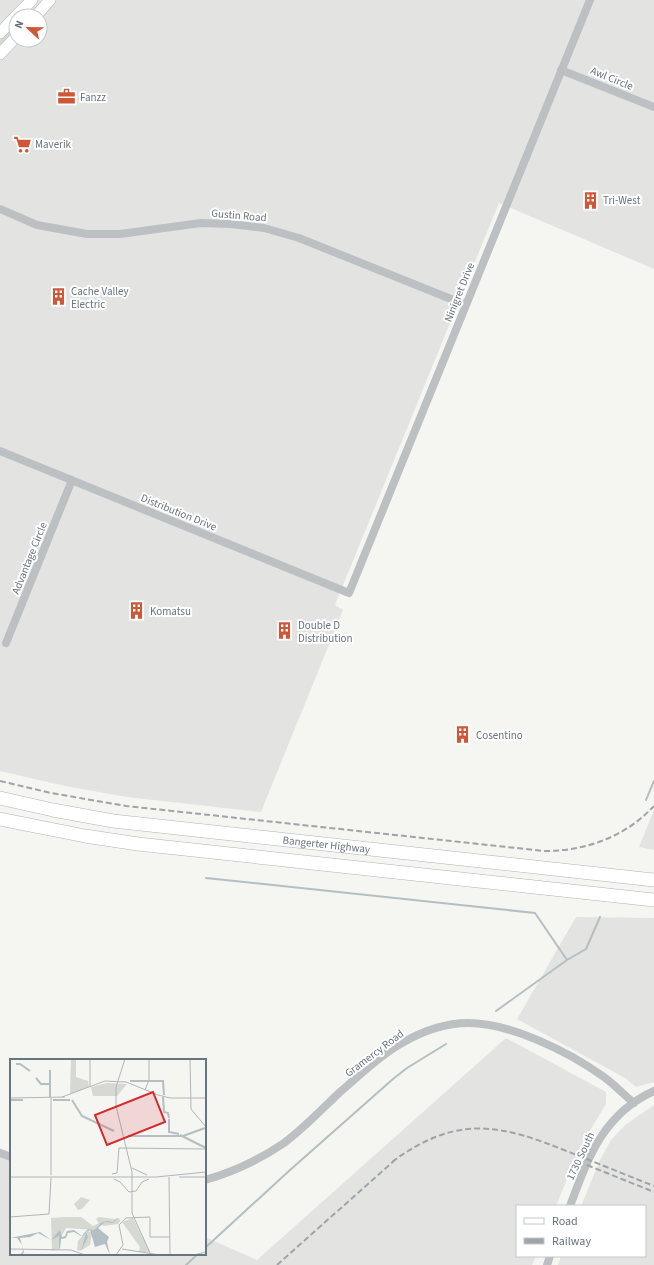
<svg xmlns="http://www.w3.org/2000/svg" width="654" height="1265" viewBox="0 0 654 1265" font-family="'Source Sans 3',sans-serif">
  <style>
    .built { fill: #e3e4e2; fill-rule: evenodd }
    .green { fill: #d5d9d2 }
    .lines { fill: none; stroke-linecap: round; stroke-linejoin: round }
    .stream { stroke: #b3bfc2; stroke-width: 2 }
    .secondary-casing { stroke: #afb4b7; stroke-width: 12 }
    .trunk-casing { stroke: #b0b3b6; stroke-width: 14 }
    .minor { stroke: #bcc0c3; stroke-width: 8 }
    .secondary { stroke: #fff; stroke-width: 11 }
    .trunk { stroke: #fff; stroke-width: 13 }
    .rail { stroke: #9ea4a8; stroke-width: 2; stroke-dasharray: 6 3; stroke-linecap: butt }
    .labels { text-anchor: middle; stroke-width: 4; stroke-linejoin: round; paint-order: stroke }
    .street-label { font-size: 11px; fill: #67757f; stroke: #fff }
    .poi-label { font-size: 11px; fill: #67757f; stroke: #fff; text-anchor: start }
    .inset-river { fill: none; stroke: #b3bfc2; stroke-width: 2 }
    .inset-road { fill: none; stroke: #afb6ba; stroke-width: 1 }
    .view { fill: #d62828; fill-opacity: 0.15; stroke: #d62828; stroke-width: 2 }
    .inset-edge { fill: none; stroke: #67757f; stroke-width: 2 }
  </style>
  <rect width="100%" height="100%" fill="#f5f5f2"/>
  <path class="built" d="M0,0H654V269L499,203L335,605L343,610L261,812L127,797L65,786L0,771ZM16,16H40V40H16Z
    M654,810V850L639,847Z
    M576,917L654,918V1082L636,1087L625,1078L517,1019Z
    M506,1038L606,1092V1104L580,1147L556,1206H517V1256H536L532,1265H0V1148L11,1153V1254H205V1237L257,1260Z
    M654,1105V1265H558L561,1256H645V1206H581L600,1160L611,1140L625,1125Z"/>
  <path class="green" d="M16,24V30L0,46V40Z"/>
  <g class="lines">
    <path class="stream" d="M646,800L654,781
      M206,878L535,913L567,960
      M496,1011L567,960L586,949L600,917
      M205,1248L290,1170L393,1079L407,1068L446,1044
      M186,1265L198,1254"/>
    <defs>
      <path id="secondary" d="M16,16L32,0
        M36,16L50,0
        M0,33L16,16
        M0,54L16,37"/>
      <g id="trunk">
        <path id="s1" d="M0,798L53,810L113,821L654,880"/>
        <path d="M0,819L85,836L138,844L654,900"/>
      </g>
    </defs>
    <use href="#secondary" class="secondary-casing"/>
    <use href="#trunk" class="trunk-casing"/>
    <path class="minor" d="M561,70L654,107
      M0,209L37,225L87,234H120L201,223L231,224L264,228L299,238L466,305
      M0,451L349,593L590,0
      M6,643L72,480
      M0,1153L11,1157
      M205,1180C234,1172 259,1160 284,1143C304,1128 322,1109 340,1092C359,1076 380,1055 402,1043C421,1032 445,1023 468,1023C511,1023 569,1052 604,1077C615,1085 624,1095 634,1103
      M570,1206C588,1158 603,1114 654,1091
      M547,1265L550,1256"/>
    <use href="#secondary" class="secondary"/>
    <use href="#trunk" class="trunk"/>
    <path class="rail" d="M0,781L51,793L126,806L544,851C586,851 625,837 654,806
      M392,1162C457,1114 500,1124 569,1152C597,1163 626,1175 654,1186
      M587,1165L654,1192
      M277,1265L396,1159"/>
  </g>
  <defs>
    <symbol id="office-bare" viewBox="-9 -9 18 18"><path d="M-6-3h4V-5.5h4V-3h4V5H-6ZM-1-4.5V-3h2v-1.5ZM-6 0V1H6V0Z" fill="#ce5738" stroke="#fff" stroke-width="2.5" paint-order="stroke"/></symbol>
    <symbol id="supermarket-bare" viewBox="-9 -9 18 18"><path d="M-6-5.5h2.5l.6 2H6L4.5 2H-2.5L-4.4-4H-6ZM-1.5 3.2a1.3 1.3 0 1 0 .1 0ZM3 3.2a1.3 1.3 0 1 0 .1 0Z" fill="#ce5738" stroke="#fff" stroke-width="2.5" paint-order="stroke"/></symbol>
    <symbol id="building-bare" viewBox="-9 -9 18 18"><path d="M-4-6H4V6H1V3H-1V6H-4ZM-2.5-4.3h1.7v1.8h-1.7ZM.8-4.3h1.7v1.8H.8ZM-2.5-1h1.7V.8h-1.7ZM.8-1h1.7V.8H.8Z" fill="#ce5738" stroke="#fff" stroke-width="2.5" paint-order="stroke"/></symbol>
  </defs>
  <g fill-rule="evenodd">
    <use href="#office-bare" x="54" y="84" width="25" height="25"/>
    <use href="#supermarket-bare" x="10" y="132" width="25" height="25"/>
    <use href="#building-bare" x="578" y="188" width="25" height="25"/>
    <use href="#building-bare" x="46" y="284" width="25" height="25"/>
    <use href="#building-bare" x="124" y="598" width="25" height="25"/>
    <use href="#building-bare" x="272" y="618" width="25" height="25"/>
    <use href="#building-bare" x="450" y="722" width="25" height="25"/>
  </g>
  <g class="labels">
    <g class="street-label">
      <text transform="translate(612 78) rotate(22)" y="4">Awl Circle</text>
      <text transform="translate(239 215) rotate(5)" y="4">Gustin Road</text>
      <text transform="translate(459 292) rotate(-68)" y="4">Ninigret Drive</text>
      <text transform="translate(179 512) rotate(22)" y="4">Distribution Drive</text>
      <text transform="translate(29 558) rotate(-68)" y="4">Advantage Circle</text>
      <text dy="4" stroke="none"><textPath href="#s1" startOffset="330">Bangerter Highway</textPath></text>
      <text transform="translate(374 1053) rotate(-37)" y="4">Gramercy Road</text>
      <text transform="translate(580 1156) rotate(-65)" y="4">1730 South</text>
    </g>
    <g class="poi-label">
      <text x="80" y="101">Fanzz</text>
      <text x="35" y="148">Maverik</text>
      <text x="603" y="204">Tri-West</text>
      <text x="71" y="295">Cache Valley<tspan x="71" dy="13">Electric</tspan></text>
      <text x="150" y="615">Komatsu</text>
      <text x="298" y="629">Double D<tspan x="298" dy="13">Distribution</tspan></text>
      <text x="476" y="739">Cosentino</text>
    </g>
  </g>
  <g transform="translate(10 1059)">
    <rect width="196" height="196" fill="#f5f5f2"/>
    <path d="M61,0H66V18L78,22L79,28L60,35ZM97,24L117,25L107,37H83L81,28ZM71,138L80,141L72,150L68,151L64,145ZM55,158H71L83,167L89,164L86,160L89,158L111,161L108,165L94,167L90,165L84,171L56,169L51,178L50,190L42,192L41,159ZM123,159L140,193H129L130,188L112,163ZM77,171L82,174L80,186L70,192L67,191L68,182Z" fill="#d5d9d2"/>
    <path d="M107,159L109,160L110,161L107,160L103,164L95,163L88,169L99,178L97,183L100,196L95,185L85,188L80,171L76,173L78,178L71,192L76,174L73,177H71L64,173L58,174L56,179L51,180L50,189L49,190V177L41,181L28,174L20,178L10,179L14,193L12,196H10L13,192L12,186L7,179H0L30,173L41,181L50,171L52,178L55,177L57,172L64,171L72,177L78,170L84,171L91,164L96,162L103,163Z" fill="#b3bfc2"/>
    <path class="inset-river" d="M6,5H10L20,12M40,11V38M26,19L31,25H39M120,22H138M139,22H153L154,36M153,38L154,53L158,54L159,59M0,41H13M43,41H60M62,41L72,57L104,72M159,60V73L169,75M170,76L196,89M118,77H172M173,77L195,69"/>
    <path class="inset-road" d="M115,0L106,28V47L122,113V154L141,196M180,0L181,50L196,68M80,28V0M135,31L139,21V0M144,35L160,39H196M52,38L95,22L116,23L146,35M0,39L55,38M41,39V116M122,109L137,116M102,115L107,114L109,89L196,90M0,118H146L196,113M159,118L160,196M169,118H196M104,120L110,123L119,133L126,132L132,123L139,120M0,158L39,155L41,119M0,190L61,191L75,196M112,190L150,196M106,196L113,186L109,166L116,159L140,158V178H160M184,196L196,193"/>
    <path class="view" d="M143,33L155,63L97,86L85,56Z"/>
    <rect width="196" height="196" class="inset-edge"/>
  </g>
  <rect x="516" y="1205" width="130" height="52" fill="#ffffff" stroke="#c2c8cc"/>
  <rect x="524" y="1218" width="20" height="6" fill="#ffffff" stroke="#c2c8cc"/>
  <text x="552" y="1225" font-size="12" fill="#67757f">Road</text>
  <rect x="524" y="1238" width="20" height="6" fill="#9ea4a8" stroke="#c2c8cc"/>
  <text x="552" y="1245" font-size="12" fill="#67757f">Railway</text>
  <g transform="translate(28 28) rotate(292)"><circle r="19" fill="#ffffff" stroke="#c2c8cc"/>
  <path d="M0-3L7 15L0 10L-7 15Z" fill="#ce5738"/>
  <text y="-6" font-size="11" font-weight="bold" text-anchor="middle" fill="#67757f">N</text>
  </g>
</svg>
